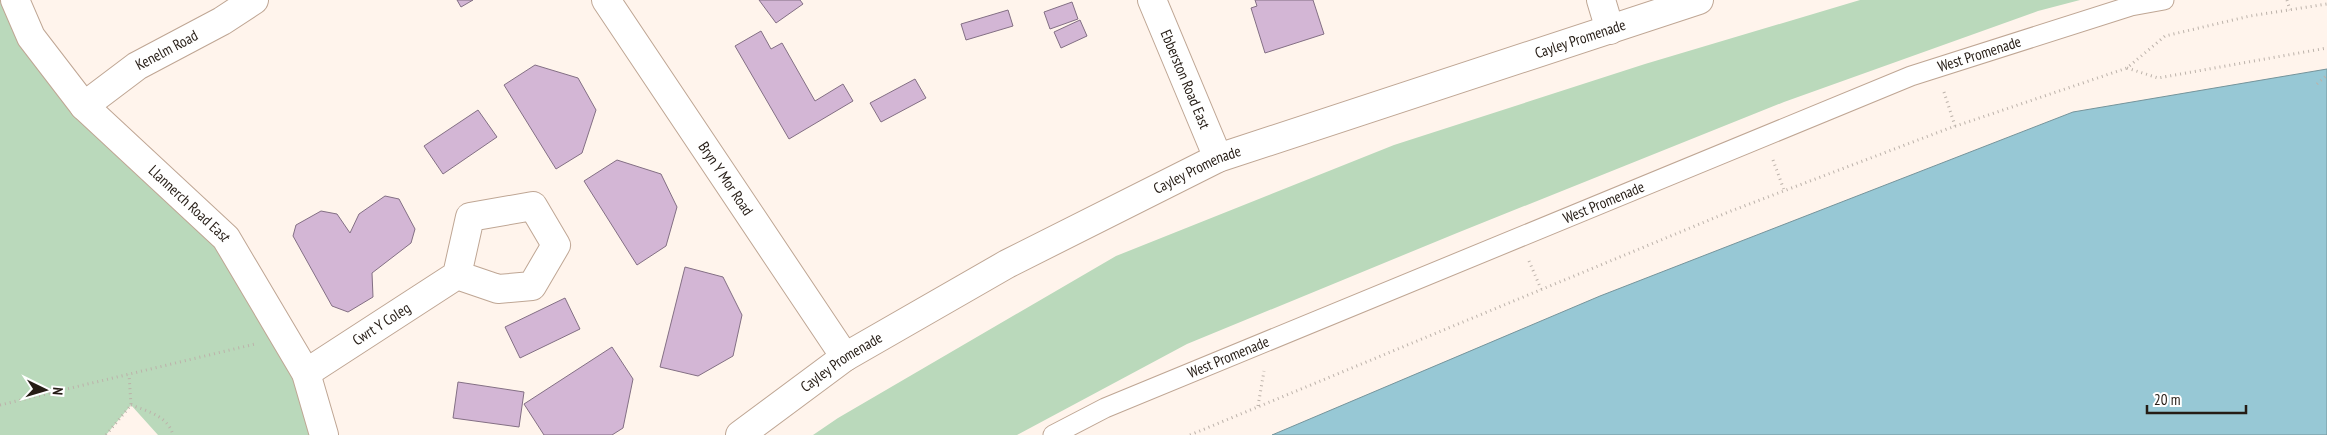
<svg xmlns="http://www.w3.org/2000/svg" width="2327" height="435" viewBox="0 0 2327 435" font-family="'PT Sans Narrow',sans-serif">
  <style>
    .green { fill: #bad9bb }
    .water { fill: #97c8d5; stroke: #75949b }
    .building { fill: #d3b6d5; stroke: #836f84 }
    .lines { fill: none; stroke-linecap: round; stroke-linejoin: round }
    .service-casing { stroke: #bfa694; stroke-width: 21 }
    .minor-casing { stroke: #bfa694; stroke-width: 30 }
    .tertiary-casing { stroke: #bfa694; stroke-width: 30 }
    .path { stroke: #bcb2aa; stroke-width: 3; stroke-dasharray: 1 4; stroke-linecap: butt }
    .service { stroke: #fff; stroke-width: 19 }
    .minor { stroke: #fff; stroke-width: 28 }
    .tertiary { stroke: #fff; stroke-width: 28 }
    .labels { text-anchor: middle; stroke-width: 4; stroke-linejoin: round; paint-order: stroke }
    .street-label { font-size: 15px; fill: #251c15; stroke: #fff }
  </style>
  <rect width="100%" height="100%" fill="#fff4ec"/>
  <path class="green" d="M0,0H15L31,37L226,238L324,435H158L131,405L106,435H0Z
    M1860,0H2080L2038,11L1784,102L1457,233L1187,344L1017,435H813L838,418L1116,256L1394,145L1645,64Z"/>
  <path class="water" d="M2327,69V435H1272L1600,296L2073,112Z"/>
  <path class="building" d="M457,0H473L461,7Z
    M759,0H800L803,4L776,23Z
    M1255,0H1313L1324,34L1265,53L1251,8L1257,6Z
    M1072,2L1078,19L1050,29L1044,12Z
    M1008,10L1013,26L966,40L961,24Z
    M1080,20L1087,36L1061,48L1054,32Z
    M761,31L771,49L782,43L815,101L843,84L853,101L789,139L735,46Z
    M535,65L578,78L596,110L582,153L556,169L504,85Z
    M915,79L926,98L881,122L870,103Z
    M478,110L497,137L443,174L424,146Z
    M617,160L661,174L677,207L666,246L637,265L584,181Z
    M385,196L399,199L415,229L411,243L372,273L373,297L348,312L332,306L293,236L296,225L321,211L337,214L350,233L359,214Z
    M685,267L723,277L742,315L733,356L698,376L660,367Z
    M565,298L580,329L520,358L505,327Z
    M612,347L633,379L623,428L612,435H544L524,404Z
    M458,382L524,392L519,427L453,418Z"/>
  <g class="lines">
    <defs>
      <g id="service">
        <path id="s1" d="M1053,435L1105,408L1911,76L2131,6L2164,0"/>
      </g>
      <g id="minor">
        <path id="s2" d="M15,0L31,37L84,106L226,238L306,373L324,435"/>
        <path id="s3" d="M606,0L845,357"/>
        <path id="s4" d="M1152,0L1218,158"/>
        <path d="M1601,0L1610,30"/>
        <path id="s5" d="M84,106L137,66L222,21L254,0"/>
        <path id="s6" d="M306,373L457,275L470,217L533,206L556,245L532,286L498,289L457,275"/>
      </g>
      <g id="tertiary">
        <path id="s7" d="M740,435L845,357L1007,264L1218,158L1699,0"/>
      </g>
    </defs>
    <use href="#service" class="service-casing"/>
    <use href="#minor" class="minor-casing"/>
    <use href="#tertiary" class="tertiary-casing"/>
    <path class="path" d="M2287,0L2290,10
      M2127,68L2158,78L2327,48
      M2317,84L2327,75
      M1944,92L1955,126
      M1773,160L1784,190
      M1529,261L1541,289
      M0,405L255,344
      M131,405C147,411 168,416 173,435
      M1258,406L1264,371
      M106,435L131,405L129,374
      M1190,435L1731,211L1947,129L2127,68L2165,36L2250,16L2327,4"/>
    <use href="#service" class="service"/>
    <use href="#minor" class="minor"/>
    <use href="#tertiary" class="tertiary"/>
  </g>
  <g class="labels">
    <g class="street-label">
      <text dy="5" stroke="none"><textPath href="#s7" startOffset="935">Cayley Promenade</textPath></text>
      <text dy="5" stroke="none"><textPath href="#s5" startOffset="100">Kenelm Road</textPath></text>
      <text dy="5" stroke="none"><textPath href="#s1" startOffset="1002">West Promenade</textPath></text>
      <text dy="5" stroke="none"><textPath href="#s4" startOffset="86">Ebberston Road East</textPath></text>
      <text dy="5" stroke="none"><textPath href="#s7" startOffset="530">Cayley Promenade</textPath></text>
      <text dy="5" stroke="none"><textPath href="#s3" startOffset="215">Bryn Y Mor Road</textPath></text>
      <text dy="5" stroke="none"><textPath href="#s1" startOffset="598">West Promenade</textPath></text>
      <text dy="5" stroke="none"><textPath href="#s2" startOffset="271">Llannerch Road East</textPath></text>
      <text dy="5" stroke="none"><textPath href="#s6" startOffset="90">Cwrt Y Coleg</textPath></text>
      <text dy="5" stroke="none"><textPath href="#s1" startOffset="192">West Promenade</textPath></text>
      <text dy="5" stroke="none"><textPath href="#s7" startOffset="125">Cayley Promenade</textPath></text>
    </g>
  </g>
  <g transform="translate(45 390) rotate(95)" stroke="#ffffff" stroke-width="4" paint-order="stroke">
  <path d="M0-4L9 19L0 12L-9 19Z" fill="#251c15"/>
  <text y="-8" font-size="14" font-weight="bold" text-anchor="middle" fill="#251c15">N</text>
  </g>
  <path d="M2147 405v8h99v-8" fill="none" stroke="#251c15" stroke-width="2.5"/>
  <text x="2154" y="405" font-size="15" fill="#251c15" stroke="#ffffff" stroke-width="4" paint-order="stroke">20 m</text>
</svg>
